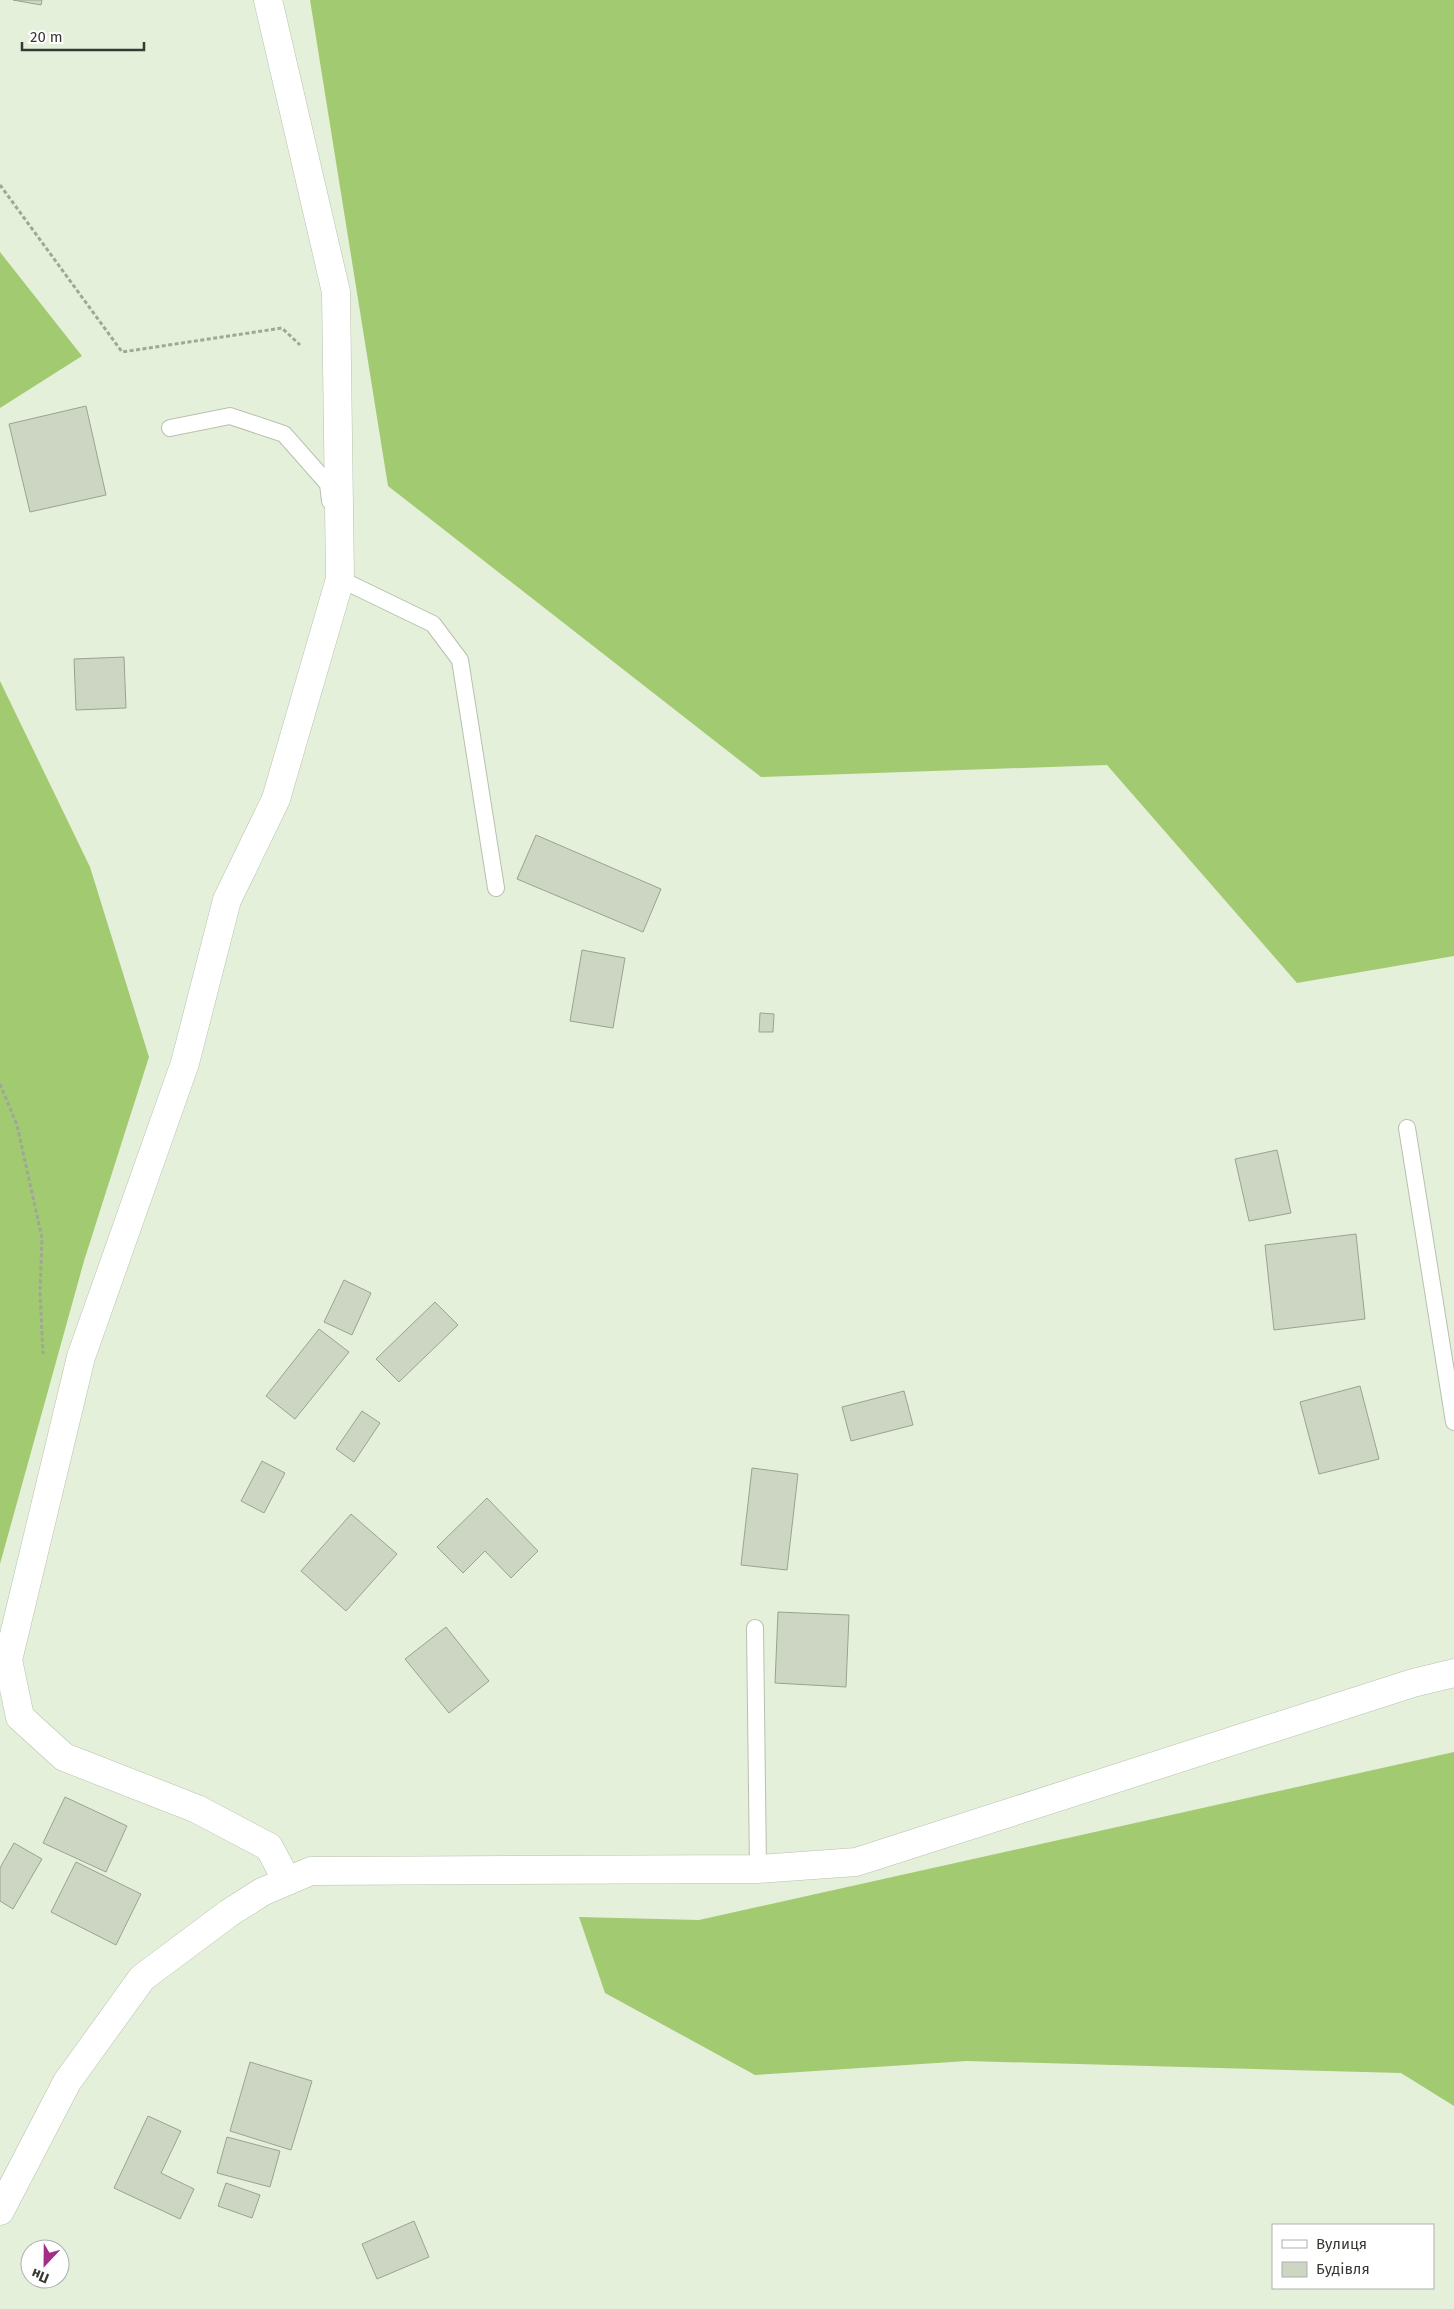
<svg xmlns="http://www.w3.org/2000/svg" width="1454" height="2309" viewBox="0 0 1454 2309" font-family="'Fira Sans',sans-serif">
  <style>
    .forest { fill: #a2ca71 }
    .building { fill: #ccd6c2; stroke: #9aa390 }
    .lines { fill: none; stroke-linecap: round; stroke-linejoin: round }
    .service-casing { stroke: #b7c1ad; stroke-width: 18 }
    .minor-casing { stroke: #b7c1ad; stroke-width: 29 }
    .tertiary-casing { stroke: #b7c1ad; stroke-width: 29 }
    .path { stroke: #9fa797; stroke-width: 3; stroke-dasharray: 4 2.5; stroke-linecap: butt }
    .service { stroke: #fff; stroke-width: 16 }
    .minor { stroke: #fff; stroke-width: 28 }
    .tertiary { stroke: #fff; stroke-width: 28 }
  </style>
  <rect width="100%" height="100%" fill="#e5f0db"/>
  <path class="forest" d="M310,0H1454V956L1297,983L1107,765L761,777L388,486Z
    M0,252L82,356L0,408Z
    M0,681L90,867L149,1057L84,1261L0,1564Z
    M1454,1752V2106L1401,2073L967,2061L755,2075L605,1993L579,1917L699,1920Z"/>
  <path class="building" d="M13,0H42L41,5Z
    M86,406L106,495L30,512L9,424Z
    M124,657L126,708L76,710L74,659Z
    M536,835L661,889L643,932L517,879Z
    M582,950L625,958L613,1028L570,1021Z
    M760,1013L774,1014L773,1032H759Z
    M1277,1150L1291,1213L1249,1221L1235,1159Z
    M1356,1234L1365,1319L1274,1330L1265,1245Z
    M344,1280L371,1293L352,1335L324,1322Z
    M435,1302L458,1325L399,1382L376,1359Z
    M319,1329L349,1352L295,1419L266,1396Z
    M1360,1386L1379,1459L1319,1474L1300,1402Z
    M904,1391L913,1425L851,1441L842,1407Z
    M362,1411L380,1423L354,1462L336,1449Z
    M262,1461L285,1473L264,1513L241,1501Z
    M752,1468L798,1474L787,1570L741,1565Z
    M487,1498L538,1551L511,1578L485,1551L463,1573L437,1547Z
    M351,1514L397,1554L346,1611L301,1571Z
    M778,1612L849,1615L846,1687L775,1683Z
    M446,1627L489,1681L449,1713L405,1659Z
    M65,1797L127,1826L106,1872L43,1843Z
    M14,1843L42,1859L13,1909L0,1901V1868Z
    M76,1862L141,1894L116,1945L51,1912Z
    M250,2062L312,2081L291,2150L230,2131Z
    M148,2116L181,2131L161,2173L194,2189L180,2219L114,2188Z
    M227,2137L280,2151L270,2187L217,2173Z
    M226,2183L260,2195L252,2218L218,2206Z
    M414,2221L429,2257L377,2279L362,2244Z"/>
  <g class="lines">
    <defs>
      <path id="service" d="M170,428L230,416L284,434L328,484L330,501
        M339,572L340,579L433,624L460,660L496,888
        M1407,1128L1454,1422
        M755,1628L758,1869"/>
      <path id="minor" d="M268,0L336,292L340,579L276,799L227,900L185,1063L81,1357L8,1660L20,1717L64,1757L197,1809L269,1847L287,1881"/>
      <path id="tertiary" d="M0,2211L67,2082L142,1978L229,1913L262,1892L311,1871L758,1869L856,1862L1413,1683L1454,1673"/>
    </defs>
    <use href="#service" class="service-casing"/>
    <use href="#minor" class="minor-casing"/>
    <use href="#tertiary" class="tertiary-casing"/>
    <path class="path" d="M0,185L122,352L282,328L300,345
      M0,1084L17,1125L42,1238L40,1292L43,1354"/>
    <use href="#service" class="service"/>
    <use href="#minor" class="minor"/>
    <use href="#tertiary" class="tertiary"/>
  </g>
  <rect x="1272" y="2224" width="162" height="65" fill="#ffffff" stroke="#afb0ad"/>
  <rect x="1282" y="2240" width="25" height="8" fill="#ffffff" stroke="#afb0ad"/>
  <text x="1316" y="2249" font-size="15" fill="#363a32">Вулиця</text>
  <rect x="1282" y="2262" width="25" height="15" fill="#ccd6c2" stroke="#afb0ad"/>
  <text x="1316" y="2274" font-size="15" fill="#363a32">Будівля</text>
  <g transform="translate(45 2264) rotate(202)"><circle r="24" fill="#ffffff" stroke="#afb0ad"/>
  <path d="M0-4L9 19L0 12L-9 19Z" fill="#a32e88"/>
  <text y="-8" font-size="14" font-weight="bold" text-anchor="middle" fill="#363a32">Пн</text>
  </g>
  <path d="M22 42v8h122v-8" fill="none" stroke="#363a32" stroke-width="2.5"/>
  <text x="30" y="42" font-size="15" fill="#363a32" stroke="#ffffff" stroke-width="4" paint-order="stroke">20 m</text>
</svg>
